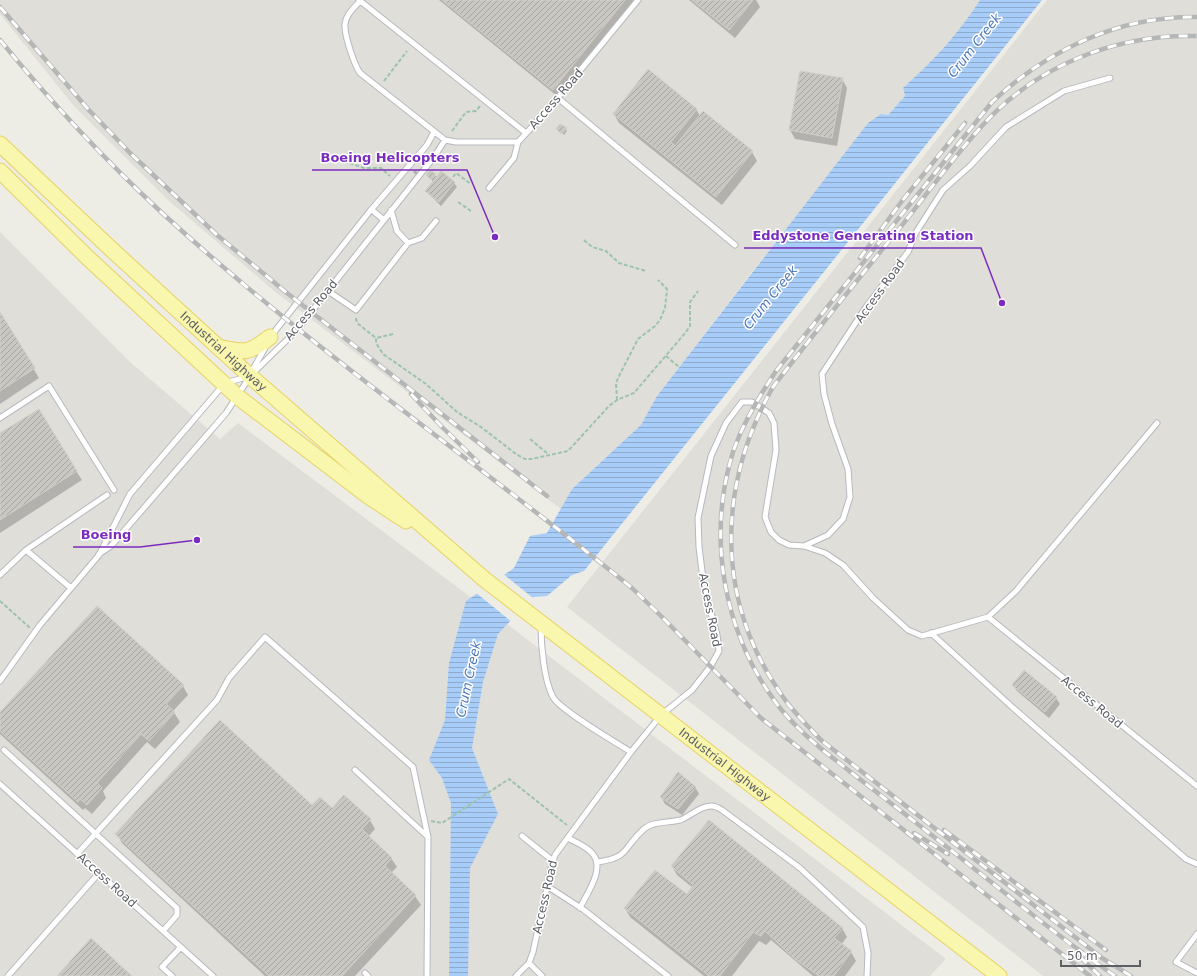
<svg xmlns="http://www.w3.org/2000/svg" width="1197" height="976" viewBox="0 0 1197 976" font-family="'DejaVu Sans',sans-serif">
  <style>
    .industrial { fill: #e0ded9 }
    .water { fill: url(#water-rules) }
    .pier { fill: #eeede5 }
    .shadow { fill: #0003 }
    .building { fill: url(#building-hatch); stroke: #d2cfc3 }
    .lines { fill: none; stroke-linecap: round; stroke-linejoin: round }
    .lane-casing { stroke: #b7b9be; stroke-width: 7 }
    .primary-casing { stroke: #e7d264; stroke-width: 17 }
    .path { stroke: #9cc4ac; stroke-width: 2; stroke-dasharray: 4 2; stroke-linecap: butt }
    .lane { stroke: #fff; stroke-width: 5 }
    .primary { stroke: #f9f6ae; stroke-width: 15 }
    .rail-casing { stroke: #b5b6b6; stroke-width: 4.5 }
    .rail { stroke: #fff; stroke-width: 3; stroke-dasharray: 9; stroke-linecap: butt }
    .labels { text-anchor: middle; stroke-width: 3; stroke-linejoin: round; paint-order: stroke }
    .street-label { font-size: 12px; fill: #5c5f64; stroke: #fff }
    .water-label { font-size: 13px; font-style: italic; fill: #4d76bb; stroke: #fff }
    .leader { fill: none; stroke: #7b2cbf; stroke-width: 1.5 }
    .callout-dot { fill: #7b2cbf; stroke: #fff; stroke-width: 1.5 }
    .callout-label { font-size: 13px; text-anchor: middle; font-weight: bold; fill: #7b2cbf; stroke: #fff; stroke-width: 3; stroke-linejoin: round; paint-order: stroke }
  </style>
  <defs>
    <pattern id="water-rules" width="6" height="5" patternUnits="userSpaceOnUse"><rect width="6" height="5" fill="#a9cdf9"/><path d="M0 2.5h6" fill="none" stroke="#8daacd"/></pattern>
    <pattern id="building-hatch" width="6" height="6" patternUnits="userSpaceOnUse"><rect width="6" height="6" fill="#c9c7c2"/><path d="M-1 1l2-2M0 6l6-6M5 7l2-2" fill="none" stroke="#a6a5a1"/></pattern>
  </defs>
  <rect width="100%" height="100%" fill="#eeede5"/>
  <path class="industrial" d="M0,0H980L967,21L926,67L903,88L905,96L888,115L881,114L752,272L657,396L642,425L572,489L561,509L274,291L169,201L73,105L0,14Z
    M1047,0H1197V976H1043L567,607Z
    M0,232L129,361L220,439L238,423L528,640L946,959L930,976H0Z"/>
  <path class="water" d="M980,0H1042L584,571L572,575L547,596L533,597L498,634L483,682L472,748L498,814L470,868L468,976H449L451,803L442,778L429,760L445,720L449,663L466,601L514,568L530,536L547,533L572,489L641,425L657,396L868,123L881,114L888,115L905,96L903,88C932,62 959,33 980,0Z"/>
  <path class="pier" d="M502,573L533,598L512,622L475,592Z"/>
  <path class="shadow" d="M439,0H634L557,96Z
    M689,0H756L760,7L735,38Z
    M842,79L847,88L837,146L795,139L790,130Z
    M696,109L700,116L752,152L757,161L722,205L619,123L614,114Z
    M566,129L567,131L564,135L558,131Z
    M415,170L419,174L417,176L413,172Z
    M435,175L437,178L454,183L457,187L441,206L426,191L434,182L428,177Z
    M0,314L39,378L0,404Z
    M0,434L76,471L82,480L0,533Z
    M1013,685L1056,698L1060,704L1049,718L1017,691Z
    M183,686L188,695L173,711L180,722L155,749L147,742L103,791L106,798L92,814L85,808L83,810L0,734V714Z
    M695,787L699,794L682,815L665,804L661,797Z
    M332,810L370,820L375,829L368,837L391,858L397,867L391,873L415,896L421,905L355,976H265L122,843L117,834Z
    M672,866L842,928L847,937L841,945L851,952L856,961L845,976H813L771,940L766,945L759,941L732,976H704L630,917L625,908L687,896L693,888L677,875Z"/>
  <path class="building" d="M442,0H625L553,90Z
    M692,0H753L729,30Z
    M648,69L697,109L671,142L675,146L703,111L753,151L716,197L613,114Z
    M800,71L843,78L832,138L789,130Z
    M560,124L567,128L562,134L556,129Z
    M430,170L436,174L431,180L426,175Z
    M441,171L455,182L439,202L425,191Z
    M0,312L35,368L0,391Z
    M39,409L77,471L0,520V433Z
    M97,606L184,685L166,704L175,712L149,741L141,734L97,783L102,788L87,805L80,799L78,802L0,731V712Z
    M1024,670L1057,697L1045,712L1012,685Z
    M220,720L312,805L320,797L332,808L344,795L371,819L362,829L392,858L385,866L416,895L342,976H269L115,834Z
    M678,772L696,787L678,809L660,797Z
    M709,820L843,928L834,938L852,951L834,976H819L795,959L765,931L761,936L753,932L720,976H709L624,908L655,870L687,894L693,885L671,866Z
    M91,938L132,976H57Z"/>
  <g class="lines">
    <defs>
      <path id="lane" d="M359,0L526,133
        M361,0C355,7 346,14 345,24C344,35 354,64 360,73L445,140L456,142H518L546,112L638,0
        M558,98L735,245
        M489,188L514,158L518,142
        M372,210L384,220
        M391,210L397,231L408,243
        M328,291L356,310L408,243L422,238L436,221
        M271,336L370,211L427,145L434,132
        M252,371L266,346
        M0,418L49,386L114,490
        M804,546L825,553L843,565L873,598L908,630L922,636L988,617L1016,591L1157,423
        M26,550L107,495
        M99,554L111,546L226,413L249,378
        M0,575L26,550L71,588
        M988,617L1197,786
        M541,627C541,645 544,681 553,697C560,710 615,742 631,752
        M931,633L1011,706L1186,859L1197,864
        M0,681L40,625L99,555L130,494L225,383L250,376L296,331L434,157L445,140
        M4,750L177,908V915L163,931
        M355,770L428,837L427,976
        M0,784L213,976
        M522,836L553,861
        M568,838C575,842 586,846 592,853C606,868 587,893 580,908
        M77,854L217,700L229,678L265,637L413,767L428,837
        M598,862C631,857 622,848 644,829C653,821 668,823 680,820C690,817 699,806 711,806C714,806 719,808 722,810L800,868L863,927L868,953L867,976
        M547,886L584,910L668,976
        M1197,934L1176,962L1197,973
        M529,963L542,976
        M365,973L368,976
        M8,976L99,873
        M172,976L162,967L181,947
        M516,976L529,963L533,952L552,864L555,855L631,752L661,715L692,690L710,667L719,651L717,635L704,587L699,547L698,518L711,456L726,423L742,402H752L769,413L774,423L776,450L765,517L771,532L779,540L789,545L804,546L828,535L843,519L850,497L848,469L832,424L824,394L822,374L866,307L908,252L915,234L943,190L970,166L1006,127L1064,91L1110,78"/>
      <g id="primary">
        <path id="s1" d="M0,144L111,249L250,376L484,579L999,976"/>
        <path d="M0,171L88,258L238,397L368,496L406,521"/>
        <path d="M218,347C245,353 248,354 270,337"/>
      </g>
    </defs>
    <use href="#lane" class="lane-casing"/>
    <use href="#primary" class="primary-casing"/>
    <path class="path" d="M384,81L407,51
      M452,131L466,112L476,111L480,106
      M344,161L364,168H381L390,176
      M453,177L456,173L471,184
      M458,202L471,211
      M584,240L592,247L606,251L619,263L646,271
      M356,318L357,323L376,338
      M393,334L376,338V343L383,354L426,384L457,412L481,427L516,454L525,459H531L568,451L609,406L617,400L634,393L686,332L690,326V302L698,291
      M666,356L679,367
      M617,400L616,383L620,374L638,339L655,326L660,320L665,308L667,289L658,280
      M530,439L548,454
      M0,601L30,628
      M431,821L442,823L509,779L567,825"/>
    <use href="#lane" class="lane"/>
    <use href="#primary" class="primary"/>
    <defs>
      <path id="rail" d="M0,7L88,109L130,153L217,235L287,293L547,496
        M0,40C50,101 104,159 161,212C309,348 476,461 632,588L661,616L761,718L1090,976
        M860,258L902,201L965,123
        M411,394L443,428L478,462
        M944,830L1106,950
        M914,833L948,854
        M1080,957L1100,976
        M1115,976C1051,932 991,881 929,833C899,809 868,786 838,762C817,746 797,729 780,708C724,636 706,539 733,452C743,423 759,397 776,371L992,102C1049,49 1119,16 1197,17
        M1131,976L1102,958L821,740C807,725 792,711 781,694C715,599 717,486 773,387C815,332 859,278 903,224C929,191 953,158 981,127C1036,65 1116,34 1197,36"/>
    </defs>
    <use href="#rail" class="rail-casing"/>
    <use href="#rail" class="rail"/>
  </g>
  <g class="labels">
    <g class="street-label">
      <text transform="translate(556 99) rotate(-49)" y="4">Access Road</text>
      <text transform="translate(880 291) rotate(-54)" y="4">Access Road</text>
      <text transform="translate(311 310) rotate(-50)" y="4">Access Road</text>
      <text dy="4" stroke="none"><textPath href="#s1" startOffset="305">Industrial Highway</textPath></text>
      <text transform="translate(710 610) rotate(79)" y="4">Access Road</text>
      <text transform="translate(1092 702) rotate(39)" y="4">Access Road</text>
      <text dy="4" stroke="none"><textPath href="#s1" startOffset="955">Industrial Highway</textPath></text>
      <text transform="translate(107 880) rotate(42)" y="4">Access Road</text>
      <text transform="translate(545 897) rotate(-77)" y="4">Access Road</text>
    </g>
    <g class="water-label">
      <text transform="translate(974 45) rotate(-52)" y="5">Crum Creek</text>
      <text transform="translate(770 297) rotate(-51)" y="5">Crum Creek</text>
      <text transform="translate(468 679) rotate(-78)" y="5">Crum Creek</text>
    </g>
  </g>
  <path class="leader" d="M495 237L467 170H312M1002 303L981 248H744M197 540L140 547H73"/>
  <g class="callout-dot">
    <circle cx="495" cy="237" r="4"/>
    <circle cx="1002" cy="303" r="4"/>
    <circle cx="197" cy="540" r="4"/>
  </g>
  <g class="callout-label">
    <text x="390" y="162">Boeing Helicopters</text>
    <text x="863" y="240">Eddystone Generating Station</text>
    <text x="106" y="539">Boeing</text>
  </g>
  <path d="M1061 960v6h79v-6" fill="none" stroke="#5c5f64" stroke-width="2"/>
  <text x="1067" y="960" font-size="12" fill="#5c5f64" stroke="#ffffff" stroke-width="3" paint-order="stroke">50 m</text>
</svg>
